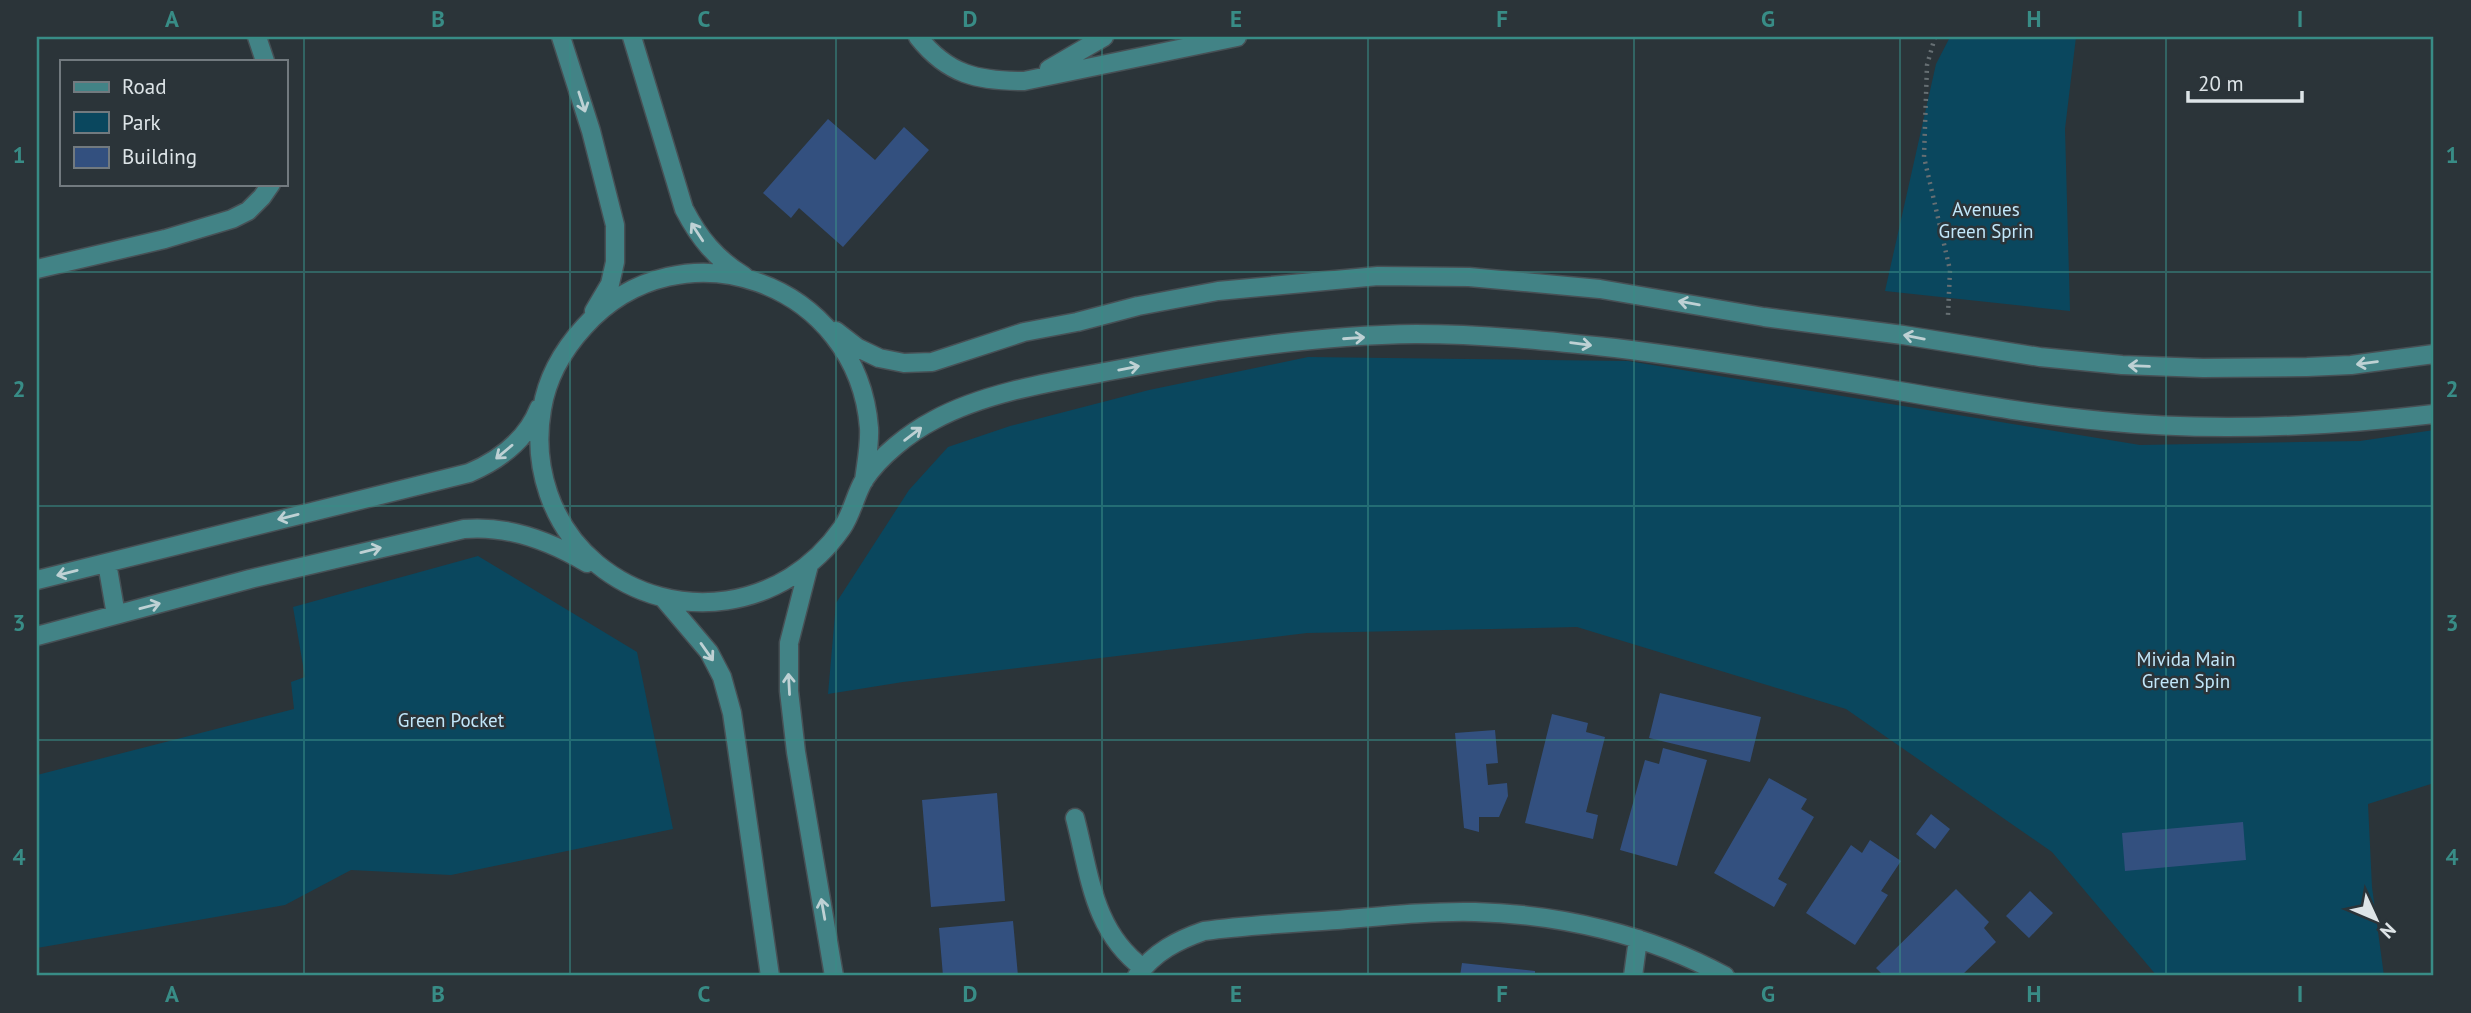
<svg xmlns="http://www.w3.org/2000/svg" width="2471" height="1013" viewBox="0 0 2471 1013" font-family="'PT Sans',sans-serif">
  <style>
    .green { fill: #0a475e }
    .building { fill: #33507f }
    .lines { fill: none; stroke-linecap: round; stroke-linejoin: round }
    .minor-casing { stroke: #475055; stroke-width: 21 }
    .path { stroke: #666f73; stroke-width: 4.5; stroke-dasharray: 2 5; stroke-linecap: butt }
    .minor { stroke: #428386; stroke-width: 18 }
    .oneway { stroke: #bed1d4 }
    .grid { fill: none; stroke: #388c86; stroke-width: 2; stroke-opacity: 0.55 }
    .labels { text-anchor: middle; stroke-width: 5; stroke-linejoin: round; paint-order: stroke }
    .park-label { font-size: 19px; fill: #c1e6f9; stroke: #2b3439 }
    .neatline { fill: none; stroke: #388c86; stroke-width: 2.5 }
    .grid-label { font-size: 23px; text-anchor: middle; font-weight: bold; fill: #388c86 }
  </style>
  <rect width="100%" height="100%" fill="#2b3439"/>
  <path class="green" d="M1950,37H2076L2065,129L2070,311L1885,291L1936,64Z
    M1308,357L1628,361L2140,445L2360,441L2434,430V783L2368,804L2372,887L2384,976H2157L2052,852L1846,709L1577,627L1307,633L903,682L828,694L836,603L909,490L948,447L1010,426L1149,390Z
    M478,556L637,652L673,829L451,875L351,870L285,905L37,948V775L294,709L291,682L305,677L293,607Z"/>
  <path class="building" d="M828,119L875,160L904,127L929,150L843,247L799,208L791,218L763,193Z
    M1660,693L1761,717L1750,762L1649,738Z
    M1552,714L1588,723L1586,732L1605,737L1586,812L1598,815L1593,839L1525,823Z
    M1495,730L1498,763L1486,764L1488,785L1507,783L1508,796L1499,817H1479V832L1464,828L1455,733Z
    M1663,748L1707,760L1677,866L1620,850L1645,760L1659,764Z
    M1769,778L1807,799L1801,809L1814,817L1778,879L1787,884L1774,907L1714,873Z
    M997,793L1005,901L931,907L922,800Z
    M1931,814L1950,829L1935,849L1916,834Z
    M2243,822L2246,860L2125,871L2122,833Z
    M1870,840L1901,861L1881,891L1888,895L1855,945L1806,913L1851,845L1862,853Z
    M1956,889L1989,922L1984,928L1996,942L1961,976H1884L1876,968Z
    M2030,891L2053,913L2029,938L2006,916Z
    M1013,921L1018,976H943L939,928Z
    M1462,963L1535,971V976H1460Z"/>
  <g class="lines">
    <defs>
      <path id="minor" d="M257,37L265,61
        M561,37L591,131L615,225V262L610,284L594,311
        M632,37L684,209C699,238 716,259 744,276
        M918,37C948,75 978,81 1024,81L1237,37
        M1049,69L1104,37
        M37,269L165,239L232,219L248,211L262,197L271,184
        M836,331L858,348L879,358L904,363L932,362L1024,332L1077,322L1138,306L1218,291L1378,276L1469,277L1600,289L1764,317L1903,335L2040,357L2122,365L2203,368L2307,367L2351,365L2434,354
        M864,481C866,464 870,445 869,428C858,283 681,219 584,327C563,350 547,378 542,409C532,466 551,526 597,564C674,627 785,610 842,528C852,514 855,495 864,480C880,456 909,433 934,420C989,390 1064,380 1126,368C1221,350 1319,335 1416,334C1483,334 1550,341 1615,348C1712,360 1809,376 1905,392C1971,403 2036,415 2102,421C2212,432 2325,427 2434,414
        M107,563L116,615
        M809,565L789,643V691L796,752L834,976
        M37,580L469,473C499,460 527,439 539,408
        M664,599L709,652L722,677L732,713L770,976
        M37,636L250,579L464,529C508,525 550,541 587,563
        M1075,818C1090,875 1093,931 1143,968
        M1137,976C1154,952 1178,940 1204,931C1248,925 1293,923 1337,920C1383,916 1429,911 1475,912C1560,914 1650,935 1725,976
        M1633,976L1638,939"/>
    </defs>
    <use href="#minor" class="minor-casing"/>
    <path class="path" d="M1935,37L1927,65L1924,157L1950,270L1948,315"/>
    <use href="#minor" class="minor"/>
  </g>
  <defs><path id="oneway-shaft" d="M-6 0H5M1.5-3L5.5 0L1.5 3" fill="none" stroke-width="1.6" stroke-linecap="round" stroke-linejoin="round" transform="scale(1.75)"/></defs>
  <g class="oneway">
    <use href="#oneway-shaft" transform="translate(582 102) rotate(72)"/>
    <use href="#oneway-shaft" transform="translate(697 232) rotate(-123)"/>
    <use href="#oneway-shaft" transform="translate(1689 303) rotate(-170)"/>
    <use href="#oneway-shaft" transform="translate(1914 337) rotate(-169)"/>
    <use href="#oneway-shaft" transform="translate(1354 338) rotate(-4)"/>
    <use href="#oneway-shaft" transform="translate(1581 344) rotate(7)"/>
    <use href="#oneway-shaft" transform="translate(2367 363) rotate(173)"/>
    <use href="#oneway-shaft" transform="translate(2139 366) rotate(-178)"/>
    <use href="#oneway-shaft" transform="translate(1129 368) rotate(-11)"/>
    <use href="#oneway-shaft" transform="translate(913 434) rotate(-37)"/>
    <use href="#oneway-shaft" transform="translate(504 452) rotate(140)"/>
    <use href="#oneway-shaft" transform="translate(288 517) rotate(166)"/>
    <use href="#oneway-shaft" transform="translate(371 550) rotate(-14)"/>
    <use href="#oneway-shaft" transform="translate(67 573) rotate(166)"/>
    <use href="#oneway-shaft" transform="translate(150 606) rotate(-15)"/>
    <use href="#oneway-shaft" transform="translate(707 652) rotate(55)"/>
    <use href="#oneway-shaft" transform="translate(789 684) rotate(-93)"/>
    <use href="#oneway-shaft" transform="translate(823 909) rotate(-100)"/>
  </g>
  <path class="grid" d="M304,37V976M570,37V976M836,37V976M1102,37V976M1368,37V976M1634,37V976M1900,37V976M2166,37V976M37,272H2434M37,506H2434M37,740H2434"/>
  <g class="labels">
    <g class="park-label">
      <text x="1986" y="216">Avenues<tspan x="1986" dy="22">Green Sprin</tspan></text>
      <text x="2186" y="666">Mivida Main<tspan x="2186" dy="22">Green Spin</tspan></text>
      <text x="451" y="727">Green Pocket</text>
    </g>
  </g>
  <rect width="2471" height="1013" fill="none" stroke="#2b3439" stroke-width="77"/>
  <rect x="60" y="60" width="228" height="126" fill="#2b3439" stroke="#727a7f" stroke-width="2"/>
  <rect x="74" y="82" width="35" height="10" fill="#428386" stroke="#727a7f" stroke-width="2"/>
  <text x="122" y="94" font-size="21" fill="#dde4e7">Road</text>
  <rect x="74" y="112" width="35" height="21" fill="#0a475e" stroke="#727a7f" stroke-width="2"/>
  <text x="122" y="130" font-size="21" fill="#dde4e7">Park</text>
  <rect x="74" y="147" width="35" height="21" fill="#33507f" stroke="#727a7f" stroke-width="2"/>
  <text x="122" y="164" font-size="21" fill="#dde4e7">Building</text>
  <g transform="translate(2376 919) rotate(134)" stroke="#2b3439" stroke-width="5" paint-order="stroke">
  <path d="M0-5L12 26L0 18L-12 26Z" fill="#dde4e7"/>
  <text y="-10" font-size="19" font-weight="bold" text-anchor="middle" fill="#dde4e7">N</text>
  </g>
  <path d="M2188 91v10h114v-10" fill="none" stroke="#dde4e7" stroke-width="3.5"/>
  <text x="2198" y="91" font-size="21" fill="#dde4e7" stroke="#2b3439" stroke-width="5" paint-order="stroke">20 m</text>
  <rect x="38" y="38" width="2394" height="936" class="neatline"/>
  <g class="grid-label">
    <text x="172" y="27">A</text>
    <text x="438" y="27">B</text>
    <text x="704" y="27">C</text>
    <text x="970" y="27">D</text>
    <text x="1236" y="27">E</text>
    <text x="1502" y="27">F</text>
    <text x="1768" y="27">G</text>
    <text x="2034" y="27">H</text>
    <text x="2300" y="27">I</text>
    <text x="19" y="163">1</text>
    <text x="2452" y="163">1</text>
    <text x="19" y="397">2</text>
    <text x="2452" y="397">2</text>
    <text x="19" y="631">3</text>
    <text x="2452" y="631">3</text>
    <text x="19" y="865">4</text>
    <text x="2452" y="865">4</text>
    <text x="172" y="1002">A</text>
    <text x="438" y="1002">B</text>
    <text x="704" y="1002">C</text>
    <text x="970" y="1002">D</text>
    <text x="1236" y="1002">E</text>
    <text x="1502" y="1002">F</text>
    <text x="1768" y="1002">G</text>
    <text x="2034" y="1002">H</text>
    <text x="2300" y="1002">I</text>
  </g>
</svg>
